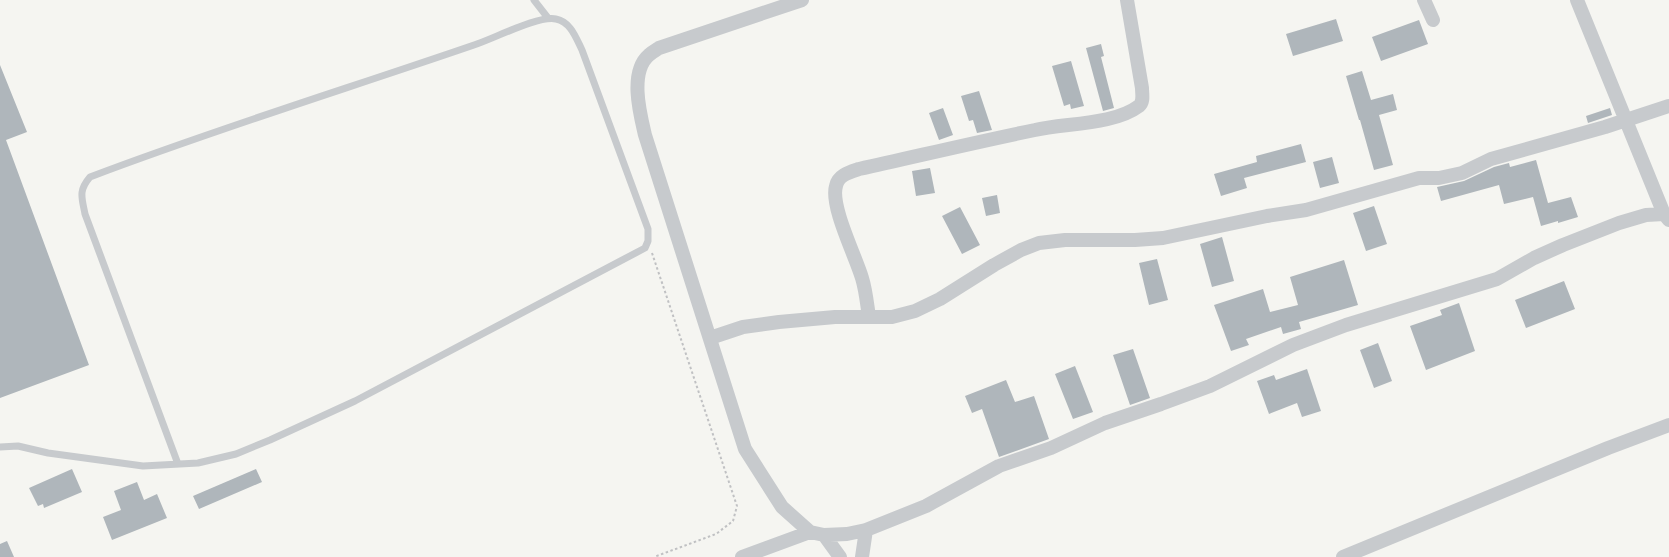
<svg xmlns="http://www.w3.org/2000/svg" width="1669" height="557" viewBox="0 0 1669 557" font-family="Raleway,sans-serif">
  <style>
    .building { fill: #afb6bb }
    .lines { fill: none; stroke-linecap: round; stroke-linejoin: round }
    .path { stroke: #c0c1c3; stroke-width: 2; stroke-dasharray: 2.5 2.5; stroke-linecap: butt }
    .service { stroke: #c7cacd; stroke-width: 7 }
    .minor { stroke: #c7cacd; stroke-width: 14 }
  </style>
  <rect width="100%" height="100%" fill="#f5f5f1"/>
  <path class="building" d="M1336,19L1343,41L1293,56L1286,34Z
    M1419,20L1428,44L1381,61L1372,37Z
    M1101,44L1104,56L1101,57L1114,108L1103,111L1086,48Z
    M1071,61L1084,106L1071,109L1070,104L1064,106L1052,66Z
    M0,65L27,132L6,140L89,365L0,398Z
    M1362,71L1371,100L1393,94L1397,110L1379,115L1393,165L1374,170L1360,120H1359L1346,76Z
    M979,91L992,130L977,133L973,120L969,121L961,96Z
    M943,108L953,135L939,140L929,113Z
    M1610,108L1612,115L1588,123L1586,116Z
    M1301,144L1306,162L1244,178L1247,188L1221,196L1214,174L1257,162L1256,156Z
    M1332,157L1339,183L1320,188L1313,162Z
    M1536,160L1548,203L1571,197L1578,217L1558,223V221L1541,226L1533,197L1504,204L1499,185L1441,201L1437,187L1464,181L1494,167L1509,163L1510,167Z
    M930,168L935,193L916,196L912,171Z
    M997,195L1000,213L986,216L982,198Z
    M1374,206L1387,244L1366,251L1353,213Z
    M960,207L980,245L962,254L942,216Z
    M1222,237L1234,281L1212,287L1200,244Z
    M1157,259L1168,300L1149,305L1139,263Z
    M1344,260L1358,305L1299,322L1301,329L1283,334L1281,327L1246,339L1249,345L1231,351L1214,305L1263,289L1270,312L1298,305L1290,277Z
    M1564,281L1575,309L1526,328L1515,300Z
    M1459,303L1475,351L1426,370L1410,326L1442,315L1440,310Z
    M1378,343L1392,381L1374,388L1360,350Z
    M1133,349L1150,398L1130,405L1113,355Z
    M1075,366L1093,412L1073,419L1055,374Z
    M1307,369L1321,411L1302,417L1297,403L1269,414L1257,381L1274,375L1276,380Z
    M1006,380L1015,402L1034,396L1049,439L999,457L982,409L972,413L965,396Z
    M72,469L82,492L44,508L43,504L38,506L29,488Z
    M256,469L262,482L199,509L193,496Z
    M137,482L144,500L157,494L167,518L112,540L103,517L121,510L114,491Z
    M7,541L14,557H0V544Z"/>
  <g class="lines">
    <path class="path" d="M652,253L737,506L733,521L716,534L654,557"/>
    <path class="service" d="M534,0L548,18
      M0,447L18,446L48,453L143,466L198,463L236,454L270,440L355,401L645,248L648,241V229L582,50C576,38 571,22 556,19C539,15 493,39 474,45C346,89 216,129 90,177C78,191 82,198 85,214L178,464"/>
    <path class="minor" d="M802,0L659,48C656,50 652,52 649,55C629,72 640,114 645,135L745,449L782,507L810,532L824,535L840,557
      M1424,0L1433,20
      M1577,0L1664,214
      M869,317C867,304 866,291 862,278C856,257 830,206 836,186C838,175 850,172 859,169C918,156 976,142 1035,130C1065,123 1114,125 1139,106C1144,102 1142,94 1142,88L1127,0
      M710,338L743,327L779,322L835,317H892L915,311L940,299L994,265L1021,250L1039,243L1065,240H1135L1163,238L1267,216L1306,210L1419,178H1439L1462,173L1491,159L1605,127L1669,106
      M824,535L847,534L866,530L926,506L999,466L1051,448L1105,423L1161,404L1210,386L1293,345L1346,325L1497,279L1534,258L1563,245L1619,223L1646,215L1664,214L1669,220
      M742,557L810,532
      M862,557L866,530
      M1343,557L1608,448L1669,425"/>
  </g>
</svg>
